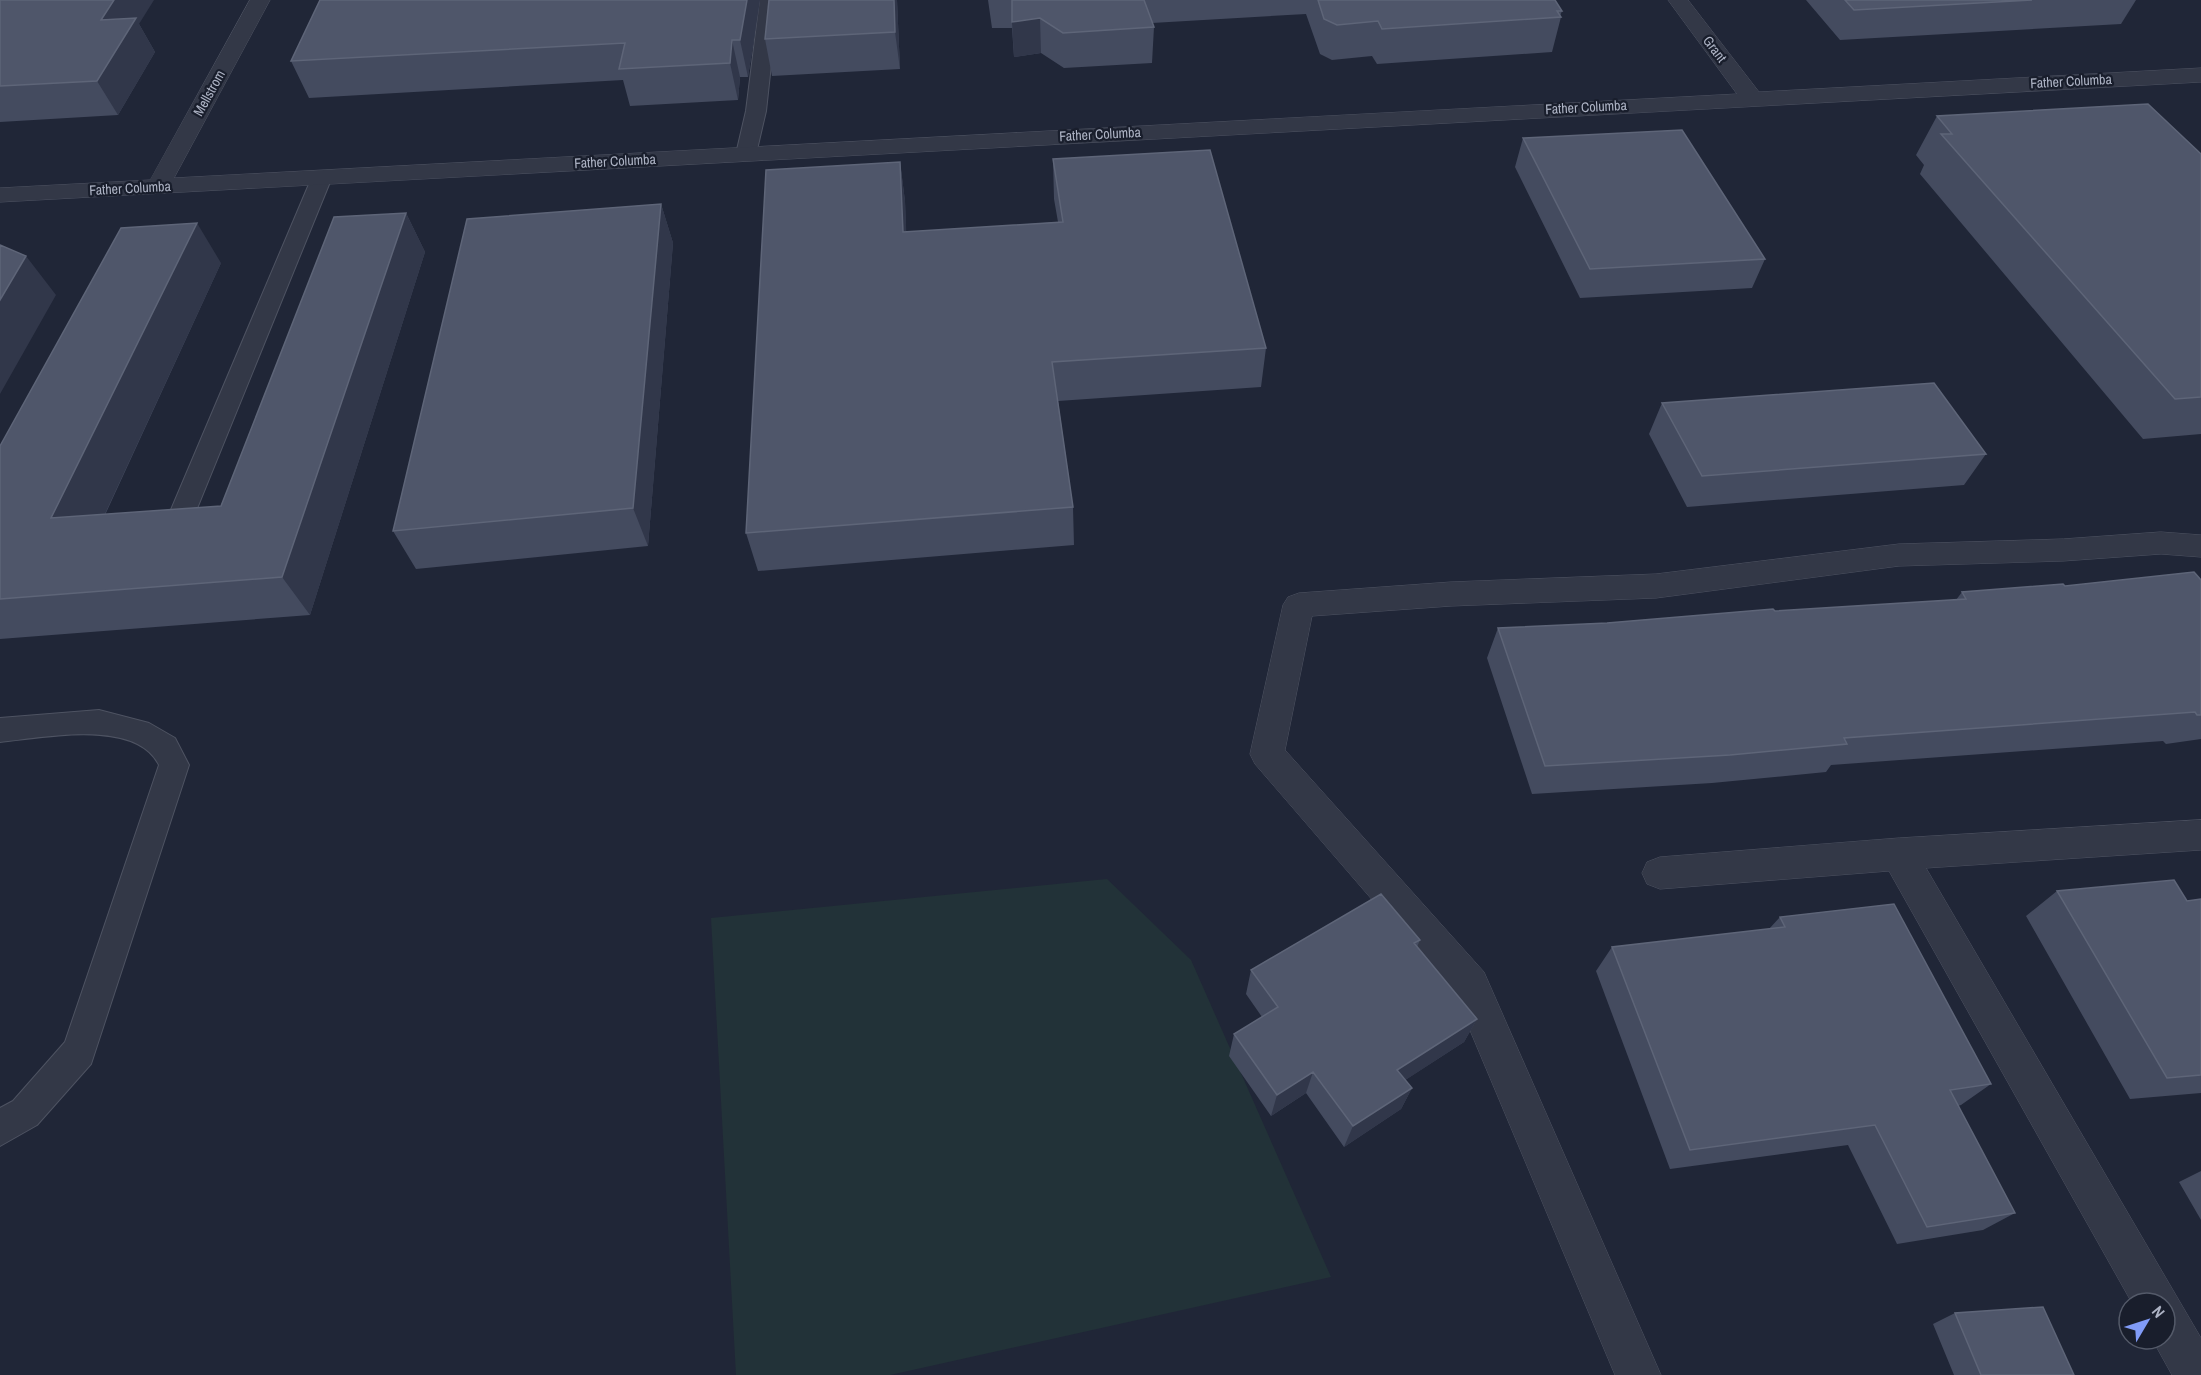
<svg xmlns="http://www.w3.org/2000/svg" width="2201" height="1375" viewBox="0 0 2201 1375" font-family="'Archivo Narrow',sans-serif">
  <style>
    .green { fill: #223238 }
    .lines { fill: none; stroke-linecap: round; stroke-linejoin: round }
    .lane-casing { stroke: #4e5362; stroke-width: 2 }
    .street-casing { stroke: #4e5362; stroke-width: 1 }
    .lane { fill: #333847; fill-rule: evenodd }
    .street { fill: #333847; fill-rule: evenodd }
    .wall { fill: #444b5f }
    .shaded-wall { fill: #31374a }
    .building { fill: #4f566a; stroke: #5e6578; stroke-width: 1.5 }
    .labels { text-anchor: middle; stroke-width: 4.5; stroke-linejoin: round; paint-order: stroke }
    .far-street-label { font-size: 14px; fill: #adb3c4; stroke: #191e2c }
  </style>
  <rect width="100%" height="100%" fill="#202637"/>
  <path class="green" d="M1107,879L1191,960L1331,1277L890,1375H736L711,918Z"/>
  <g class="lines">
    <defs>
      <path id="lane" d="M760,0H778L766,111L756,154L753,158H739L736,154L746,111Z
        M322,171L329,173L332,177L185,538L181,545L172,548L163,545L159,538L312,177L315,173Z
        M99,710L149,723L175,738L189,765L91,1064L37,1125L0,1146V1108L13,1101L65,1042L159,765C136,718 42,738 0,742V718Z"/>
      <path id="street" d="M250,0H270L174,178L1737,94L1668,0H1688L1759,92L2201,68V82L0,202V188L150,180Z
        M2161,532L2201,535V557L2161,554L2063,561L1899,566L1656,598L1451,606L1312,616L1285,750L1484,972L1661,1375H1615L1456,997L1255,764L1250,754L1283,605L1288,597L1299,593L1451,582L1656,574L1899,544L2063,539Z
        M2201,820V850L1926,868L2201,1338V1375H2172L2152,1339H2165V1303H2132L1889,871L1660,889L1647,884L1642,873L1647,862L1660,857L1899,838Z"/>
    </defs>
    <use href="#lane" class="lane-casing"/>
    <use href="#street" class="street-casing"/>
    <use href="#lane" class="lane"/>
    <use href="#street" class="street"/>
  </g>
  <path class="wall" d="M0,0L139,24L155,52L118,115L0,122Z
    M760,0L748,77H740L738,100L630,106L623,80L309,98L291,61Z
    M769,0H897L900,69L772,76L765,39Z
    M988,0H1555L1562,11L1560,16L1561,17L1552,52L1377,64L1372,56L1332,60L1320,54L1306,14L1152,23L1154,27L1152,63L1064,68L1041,53L1014,57L1012,28H992Z
    M1806,0H2136L2121,24L1840,40Z
    M1937,116L2201,154V434L2143,439L1920,174L1924,165L1916,155Z
    M1523,138L1765,259L1752,288L1580,298L1515,167Z
    M1053,159L1266,348L1261,387L1058,401L1073,507L1074,545L758,571L746,533L900,162L905,201L906,232L1058,222L1054,199Z
    M661,204L673,243L648,546L416,569L393,531Z
    M406,213L425,252L310,615L0,639V446L221,263L105,515L221,506Z
    M1662,403L1986,454L1964,485L1687,507L1649,434Z
    M2201,580V739L2166,744L2163,741L1831,765L1826,772L1712,783L1532,794L1487,658L1498,628L1607,623L1956,600L1962,592Z
    M2057,891L2187,901L2201,899V1093L2130,1099L2026,916Z
    M1780,917L1991,1084L1961,1105L1958,1106L2015,1213L1983,1230L1897,1244L1848,1145L1670,1169L1596,971L1612,947L1769,929Z
    M1420,940L1417,947L1477,1019L1464,1042L1405,1080L1412,1088L1401,1109L1344,1147L1306,1093L1271,1116L1229,1056L1234,1034L1262,1017L1246,994L1251,970Z
    M2201,1171V1220L2179,1182Z
    M1955,1313L2074,1375H1954L1933,1324Z"/>
  <path class="shaded-wall" d="M114,0H154L139,24L155,52L118,115L97,81L101,20Z
    M747,0H760L748,77L740,40Z
    M894,0H897L900,69L895,32Z
    M1040,18L1041,53L1014,57L1012,22Z
    M732,40L740,77L738,100L730,63Z
    M900,162L905,201L908,272L903,232Z
    M661,204L673,243L648,546L633,508Z
    M406,213L425,252L310,615L282,577Z
    M197,223L221,263L85,557L51,518Z
    M26,256L56,295L0,394V300Z
    M1477,1019L1464,1042L1387,1092L1397,1070Z
    M1313,1072L1306,1093L1271,1116L1277,1095Z
    M1412,1088L1401,1109L1344,1147L1353,1126Z"/>
  <path class="building" d="M0,0H114L101,20L136,18L97,81L0,86Z
    M320,0H747L740,40H732L730,63L619,69L625,43L291,61Z
    M769,0H894L895,32L765,39Z
    M1012,0H1144L1154,27L1063,33L1040,18L1012,22Z
    M1318,0H1555L1562,11H1557L1561,17L1382,29L1378,21L1337,25L1324,19Z
    M1845,0H2032L1854,10Z
    M2148,104L2201,154V397L2175,399L1941,134H1952L1937,116Z
    M1682,130L1765,259L1590,269L1523,138Z
    M1210,150L1266,348L1052,362L1073,507L746,533L766,170L900,162L903,232L1063,222L1053,159Z
    M661,204L633,508L393,531L467,219Z
    M406,213L282,577L0,599V446L121,228L197,223L51,518L221,506L334,217Z
    M0,245L26,256L0,300Z
    M1934,383L1986,454L1702,476L1662,403Z
    M2194,572L2201,580V715H2197L2195,712L1844,738L1847,744L1730,755L1545,766L1498,628L1607,623L1773,609L1775,611L1966,599L1962,592L2063,584L2065,586Z
    M2174,880L2187,901L2201,899V1075L2167,1078L2057,891Z
    M1381,894L1420,940L1414,943L1477,1019L1397,1070L1412,1088L1353,1126L1313,1072L1277,1095L1234,1034L1278,1007L1251,970Z
    M1894,904L1991,1084L1950,1090L2015,1213L1927,1227L1875,1125L1690,1150L1612,947L1785,927L1780,917Z
    M2043,1307L2074,1375H1981L1955,1313Z"/>
  <g class="labels">
    <g class="far-street-label">
      <text transform="translate(1715 49) rotate(53)" y="5">Grant</text>
      <text transform="translate(2071 81) rotate(-3)" y="5">Father Columba</text>
      <text transform="translate(209 93) rotate(-61)" y="5">Mellstrom</text>
      <text transform="translate(1586 107) rotate(-3)" y="5">Father Columba</text>
      <text transform="translate(1100 134) rotate(-3)" y="5">Father Columba</text>
      <text transform="translate(615 161) rotate(-3)" y="5">Father Columba</text>
      <text transform="translate(130 188) rotate(-3)" y="5">Father Columba</text>
    </g>
  </g>
  <g transform="translate(2147 1321) rotate(51)"><circle r="28" fill="#191e2c" stroke="#545a69" stroke-width="1.5"/>
  <path d="M0-4.5L10 22L0 15L-10 22Z" fill="#809bf7"/>
  <text y="-9" font-size="16" font-weight="bold" text-anchor="middle" fill="#adb3c4">N</text>
  </g>
</svg>
